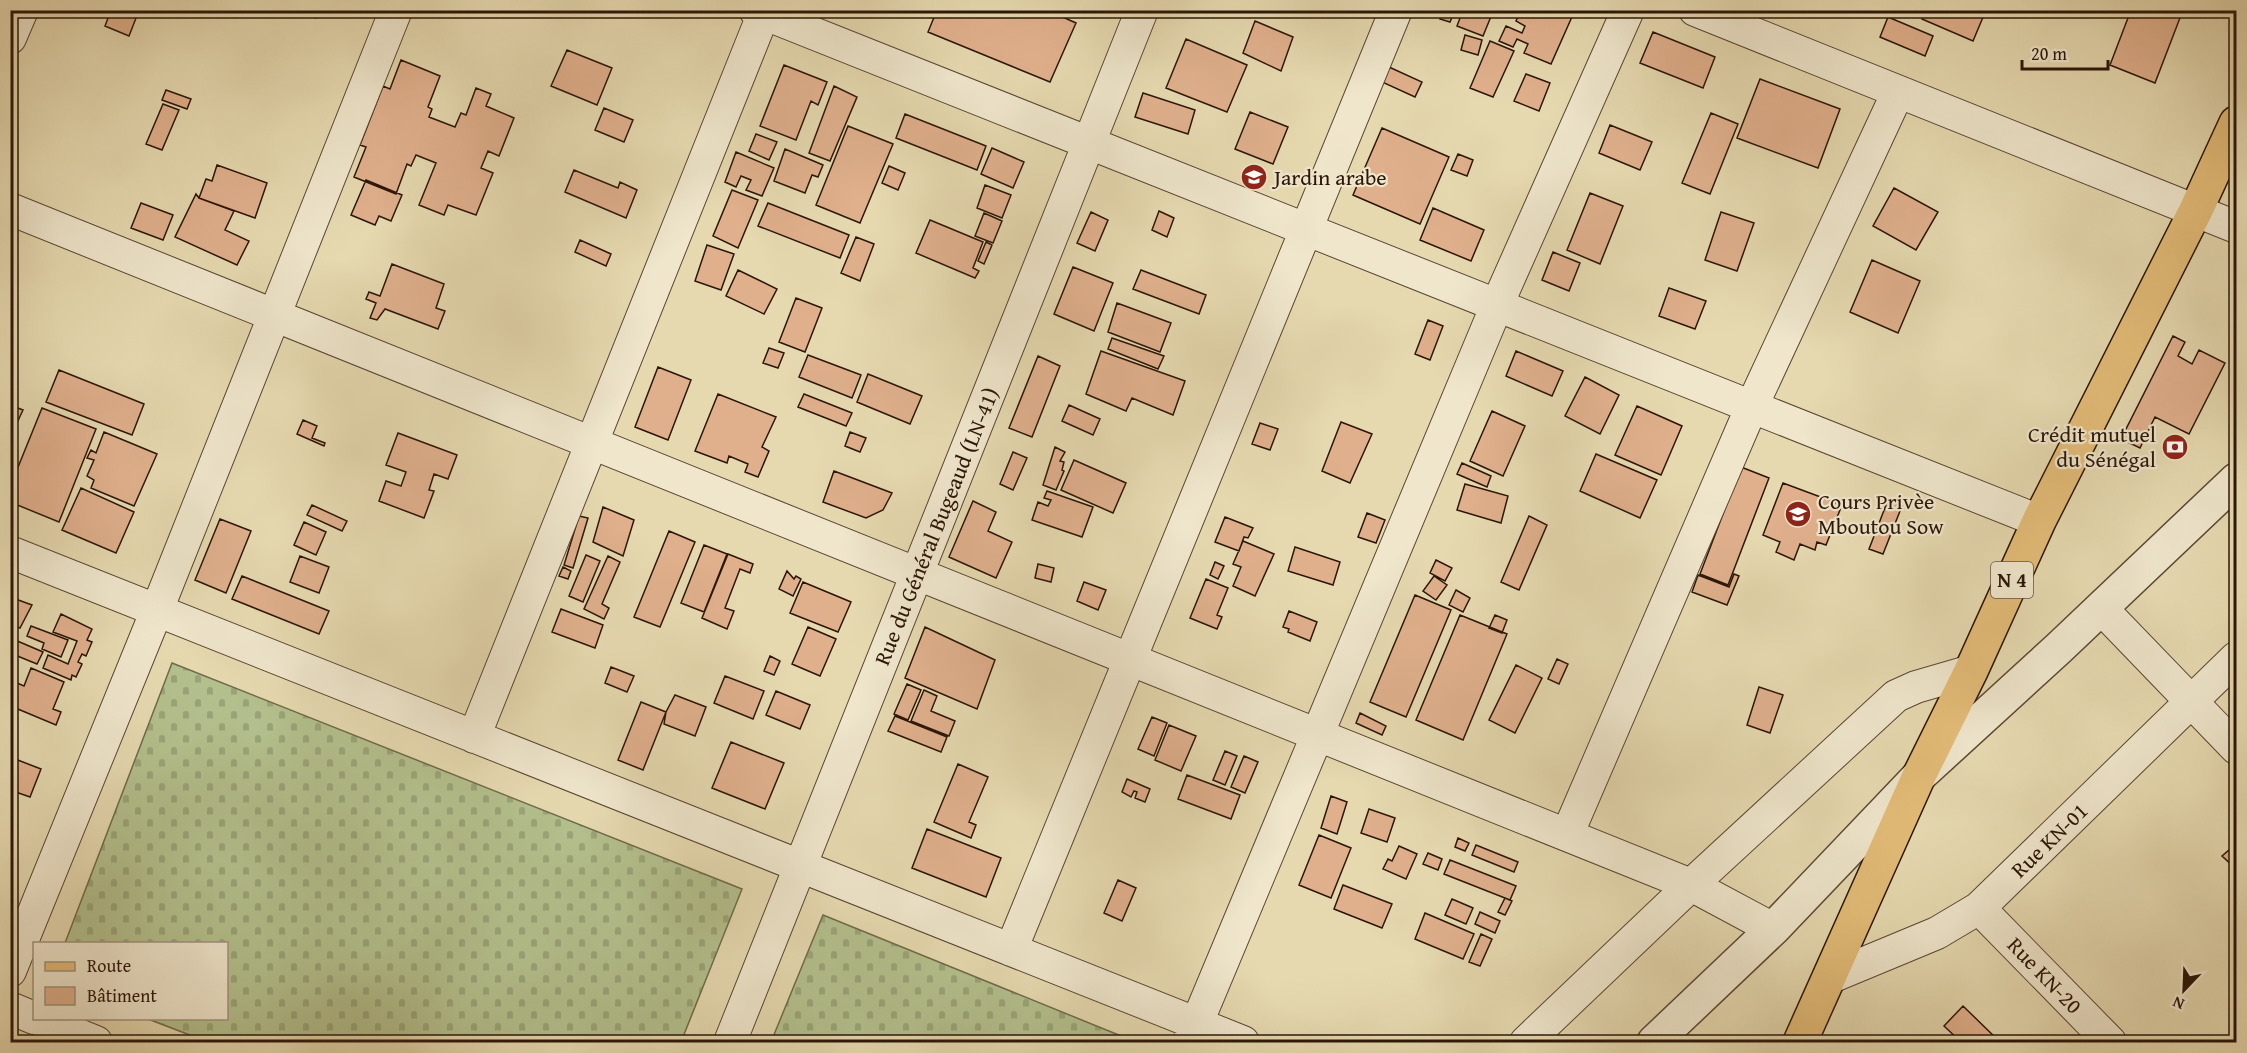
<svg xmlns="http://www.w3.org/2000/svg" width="2247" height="1053" viewBox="0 0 2247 1053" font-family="'Gentium Book Plus',serif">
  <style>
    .cemetery { fill: url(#cemetery-stones); stroke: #6f6b4a; stroke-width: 1.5 }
    .building { fill: #e0b08d; stroke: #2b1608; stroke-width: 1.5 }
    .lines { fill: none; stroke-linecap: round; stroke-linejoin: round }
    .minor-casing { stroke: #5a4732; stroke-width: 34 }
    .tertiary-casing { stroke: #5a4732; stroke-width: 36 }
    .primary-casing { stroke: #2b1608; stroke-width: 36 }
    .minor { stroke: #efe6cc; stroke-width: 32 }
    .tertiary { stroke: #efe6cc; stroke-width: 33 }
    .primary { stroke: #e3bc78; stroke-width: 33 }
    .labels { text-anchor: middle; stroke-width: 4.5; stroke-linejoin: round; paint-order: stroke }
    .shield { fill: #efe6cc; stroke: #665443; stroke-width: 1.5 }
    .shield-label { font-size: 21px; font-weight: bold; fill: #2b1608 }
    .poi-label { font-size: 22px; fill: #2b1608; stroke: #efe6cc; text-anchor: start }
    .street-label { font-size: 22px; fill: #2b1608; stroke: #efe6cc }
  </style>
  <defs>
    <pattern id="cemetery-stones" width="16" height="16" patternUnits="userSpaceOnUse" patternTransform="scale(1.5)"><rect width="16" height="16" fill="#b3c08d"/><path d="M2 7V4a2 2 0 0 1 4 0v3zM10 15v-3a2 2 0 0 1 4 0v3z" fill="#9aa478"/></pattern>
  </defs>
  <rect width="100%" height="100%" fill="#e6d9b0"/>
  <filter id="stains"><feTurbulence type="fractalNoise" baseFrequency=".00333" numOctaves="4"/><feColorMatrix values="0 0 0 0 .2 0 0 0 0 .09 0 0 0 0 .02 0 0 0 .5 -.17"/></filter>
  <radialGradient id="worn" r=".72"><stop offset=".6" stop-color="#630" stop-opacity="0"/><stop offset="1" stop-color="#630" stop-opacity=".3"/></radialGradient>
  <path class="cemetery" d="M172,663L742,889L681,1042H208L148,1019L226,1018V944L65,943Z
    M823,915L1136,1042H771Z"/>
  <path class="building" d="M111,10H131L138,13L129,36L105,26Z
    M296,10H319L316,18Z
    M905,10H921L919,16Z
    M937,10H1047L1076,23L1050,82L928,32Z
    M1443,10H1455L1450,22L1440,19Z
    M1463,10H1483L1492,14L1483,36L1457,26Z
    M1521,10H1549L1548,14L1554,17L1557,10H1575L1551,64L1524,53L1528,44L1517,39L1513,47L1499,41L1506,26L1522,33L1525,26L1516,21Z
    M1925,10H1986L1973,41L1922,19Z
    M2131,10H2183L2155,83L2110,65Z
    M1888,17L1933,36L1925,56L1880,37Z
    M1255,21L1293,37L1281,71L1243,53Z
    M1653,32L1715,57L1703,88L1640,63Z
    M1465,35L1482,40L1478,55L1461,50Z
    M1186,39L1247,65L1227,112L1166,88Z
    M1490,41L1514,51L1493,97L1470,88Z
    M567,50L612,68L597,105L551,86Z
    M401,60L440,76L428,107L432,109L429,117L455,127L461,113L466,115L476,88L491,94L486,106L514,118L499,156L488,151L481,168L493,173L476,215L448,205L444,215L419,205L436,163L416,155L411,166L407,164L396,194L354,177L366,147L360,145L383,86L390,89Z
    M784,65L827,82L818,105L811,101L796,140L760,126Z
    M1389,67L1422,82L1415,97L1382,82Z
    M1526,74L1550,83L1539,111L1514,101Z
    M1760,79L1840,109L1818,168L1737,138Z
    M834,86L857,97L830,161L809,153Z
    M166,90L191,99L187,109L162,100Z
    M1143,93L1195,110L1188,134L1135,117Z
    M163,104L179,110L162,150L146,144Z
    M604,108L633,120L624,142L595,130Z
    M1250,112L1288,127L1273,164L1235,149Z
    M1711,113L1738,124L1710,194L1682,183Z
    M905,114L986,146L977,170L896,138Z
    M1610,125L1652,142L1640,170L1599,153Z
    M848,126L893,144L860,223L816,205Z
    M1382,128L1449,157L1420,224L1353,195Z
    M756,134L777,142L769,160L749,151Z
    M992,148L1024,162L1013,188L981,174Z
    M785,149L823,165L818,177L812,175L805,193L774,181Z
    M736,152L774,168L762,196L746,190L751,180L741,176L736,187L725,182Z
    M1458,154L1473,160L1467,176L1451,170Z
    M217,165L267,183L255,218L199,198L206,179L212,181Z
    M889,166L905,173L898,190L882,183Z
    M574,170L618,188L620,182L637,190L626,218L565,192Z
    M366,180L402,195L391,221L379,216L375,225L351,215Z
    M985,185L1011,195L1002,218L977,208Z
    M1894,188L1938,212L1916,250L1873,226Z
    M732,190L758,200L738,248L713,236Z
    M1590,193L1623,206L1600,264L1567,250Z
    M196,194L199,198L234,211L225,230L249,241L237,265L175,237Z
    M141,203L173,215L163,240L131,228Z
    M768,203L849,235L840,258L758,226Z
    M1433,208L1484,230L1471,261L1420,240Z
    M1159,211L1174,218L1167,237L1152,230Z
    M1091,212L1108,220L1095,251L1077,243Z
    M1721,212L1754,223L1737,271L1705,260Z
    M984,213L1002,221L993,243L975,236Z
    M930,220L983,242L973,268L979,271L975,278L916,253Z
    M856,237L874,244L860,281L841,273Z
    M580,240L611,254L606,266L575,252Z
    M986,242L992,245L984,264L978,261Z
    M707,245L734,254L721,290L695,281Z
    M1553,252L1580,263L1569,291L1542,280Z
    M1872,260L1920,281L1898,333L1850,312Z
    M392,264L444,284L436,308L445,311L438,329L385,309L377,320L370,318L376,303L366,299L369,292L380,296Z
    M1073,267L1113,283L1094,331L1054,314Z
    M738,270L777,289L764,314L726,296Z
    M1141,270L1206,295L1199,314L1133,289Z
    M1669,288L1706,301L1695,329L1659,316Z
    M796,298L822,308L805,352L779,342Z
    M1117,303L1171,323L1160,352L1108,332Z
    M1428,320L1443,326L1430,360L1415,354Z
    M2173,336L2185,342L2178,356L2192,364L2199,350L2225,363L2189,434L2155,417L2140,448L2121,439Z
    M1112,338L1164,356L1158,369L1108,349Z
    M769,348L784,353L778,368L763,363Z
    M1101,351L1185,381L1173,415L1132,398L1126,411L1086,394Z
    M1516,351L1563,371L1552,396L1506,376Z
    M808,355L861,375L852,398L799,377Z
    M1038,356L1060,366L1032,437L1009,428Z
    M658,367L691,380L668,440L635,427Z
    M59,370L144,404L132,435L46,402Z
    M868,374L922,396L910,424L857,402Z
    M1585,377L1619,395L1600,434L1565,416Z
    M718,394L776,417L762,447L769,451L758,477L745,472L748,464L729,456L727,463L695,451Z
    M804,394L852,413L846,426L798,407Z
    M10,405L23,410L10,438Z
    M1069,405L1100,419L1093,435L1062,421Z
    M1637,406L1682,426L1661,475L1615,455Z
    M42,408L96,429L59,522L10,502V487Z
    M1492,411L1525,426L1503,476L1470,461Z
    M303,420L317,426L312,438L325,443L324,446L297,434Z
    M1341,422L1372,434L1350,483L1322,471Z
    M1260,423L1278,429L1270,450L1252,444Z
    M104,432L157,454L134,506L91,488L94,480L87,476L94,460L87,458L91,450L96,453Z
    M850,432L866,438L860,452L845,446Z
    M398,433L457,455L448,479L434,474L429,490L434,491L424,518L379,501L386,481L401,486L406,472L386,465Z
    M1055,447L1065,452L1060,461L1064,462L1062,470L1064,471L1056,490L1043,485Z
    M1013,452L1027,458L1013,490L1000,484Z
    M1596,454L1657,480L1640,518L1580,491Z
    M1074,460L1126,483L1113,513L1061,490Z
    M1462,463L1491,476L1487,487L1457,474Z
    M1741,467L1769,478L1728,585L1700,574Z
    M834,471L892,493L883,510L866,518L823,502Z
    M1783,483L1842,505L1826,545L1817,542L1815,550L1800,544L1794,560L1776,552L1780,542L1763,535Z
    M1465,484L1508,496L1501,523L1457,510Z
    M81,488L134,512L116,553L62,530Z
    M1047,491L1093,507L1082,537L1032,520L1038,502L1048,506L1051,500L1044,498Z
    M1888,500L1902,506L1883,554L1869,549Z
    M973,501L996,512L988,531L1012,542L996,578L949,557Z
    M312,505L347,521L342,531L307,515Z
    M603,507L634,520L623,556L593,542Z
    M1367,513L1385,520L1376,543L1358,537Z
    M579,516L588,518L573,568L564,565Z
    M1529,516L1547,525L1519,590L1501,582Z
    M1225,517L1253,528L1248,538L1244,537L1239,551L1215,542Z
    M220,519L251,531L226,593L195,580Z
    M304,522L326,532L316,555L294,545Z
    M669,531L695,542L660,627L634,617Z
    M1243,541L1274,554L1255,596L1233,586L1241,567L1233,564Z
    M704,545L727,554L704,612L681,603Z
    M1295,547L1340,562L1333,585L1288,571Z
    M728,554L753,564L750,573L740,569L725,608L734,611L727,629L702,618Z
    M586,555L600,561L583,602L569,596Z
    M300,556L329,567L319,593L290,582Z
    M608,556L620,562L602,604L609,608L604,619L584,609Z
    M1436,560L1452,568L1445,581L1430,573Z
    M1215,562L1224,566L1218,579L1210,575Z
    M1038,564L1054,568L1051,582L1035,578Z
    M563,567L571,571L568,579L559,576Z
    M787,571L794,579L796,576L801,579L793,596L779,589Z
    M1734,574L1739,576L1727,605L1692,592L1698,575L1729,587Z
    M242,576L329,611L319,634L232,599Z
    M1434,576L1447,585L1436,600L1423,591Z
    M1206,579L1228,588L1217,615L1222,617L1217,629L1190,618Z
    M803,582L851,602L838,632L790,613Z
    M1084,582L1106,590L1098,610L1077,601Z
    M1456,590L1470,598L1463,612L1449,605Z
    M1415,595L1451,610L1406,717L1370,702Z
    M10,597L32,605L20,628L10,624Z
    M561,609L603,625L595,648L552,632Z
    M1289,611L1317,622L1310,641L1288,632L1289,629L1283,627Z
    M61,614L92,629L87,640L92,642L86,656L82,654L78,662L82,664L76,677L72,675L71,680L43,668L48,655L68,664L77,641L53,632Z
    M1460,615L1507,634L1463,740L1416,720Z
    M1495,615L1507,620L1502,633L1489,628Z
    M31,626L68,640L61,657L42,649L44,643L27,636Z
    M808,627L836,639L820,676L792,664Z
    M925,627L995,660L977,709L905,678Z
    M15,640L43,652L37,664L10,653Z
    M770,656L780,661L774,675L764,671Z
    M1557,659L1568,664L1559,684L1548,679Z
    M1516,665L1542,678L1515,733L1489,720Z
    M611,667L634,676L627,692L605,683Z
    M31,668L64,682L53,709L61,712L56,725L13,707L10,712V680L24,686Z
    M725,676L764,691L753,719L714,703Z
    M907,684L921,690L908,720L894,714Z
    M1759,687L1783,695L1770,733L1747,725Z
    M924,690L937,696L931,711L955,721L949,736L911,721Z
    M776,691L810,705L800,729L766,715Z
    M675,695L706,707L695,736L664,724L666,712Z
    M641,702L666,712L643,770L618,760Z
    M1360,713L1386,726L1382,735L1356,723Z
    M895,716L947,737L941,752L888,731Z
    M1152,717L1167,723L1154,756L1138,749Z
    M1169,725L1196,736L1181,771L1155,760Z
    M731,742L784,763L765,809L712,788Z
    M1225,751L1237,756L1225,785L1213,780Z
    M1244,756L1258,762L1245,793L1231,787Z
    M10,757L41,769L30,797L10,790Z
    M958,764L988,777L969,822L976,825L971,838L934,822Z
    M1187,775L1240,795L1231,819L1178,799Z
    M1127,779L1150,789L1145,802L1135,798L1137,792L1134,791L1131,797L1122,792Z
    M1331,796L1347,802L1337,834L1321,828Z
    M1369,809L1395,818L1387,842L1361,833Z
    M927,829L1001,858L986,897L912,868Z
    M1319,835L1351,848L1331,898L1299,885Z
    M1458,838L1469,843L1465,851L1455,847Z
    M2236,844V869L2222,856Z
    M1476,845L1518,862L1514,872L1472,855Z
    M1399,846L1417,854L1406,879L1383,869L1388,859L1392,861Z
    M1428,853L1442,859L1438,870L1423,864Z
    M1450,860L1516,886L1510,900L1444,874Z
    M1118,880L1136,888L1122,921L1104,913Z
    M1343,885L1392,904L1382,928L1334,909Z
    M1505,898L1512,901L1505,915L1498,912Z
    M1452,899L1473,908L1466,924L1445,915Z
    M1480,912L1500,921L1495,933L1475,924Z
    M1425,913L1474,934L1463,959L1415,939Z
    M1481,934L1492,939L1480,966L1469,962Z
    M1963,1006L2000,1042H1961L1944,1026Z"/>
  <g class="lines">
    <defs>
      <path id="minor" d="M755,10L2039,521
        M1695,10L2236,227
        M10,38L22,10
        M10,209L1691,885L1773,929
        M10,552L1243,1042
        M2101,608L2236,748
        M474,737L765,10
        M1567,835L1752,406L1898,92
        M1979,908L2110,1042
        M1011,950L1396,10
        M10,971L157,610L396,10
        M1831,977L1937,933L1979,908L2236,658
        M10,1008L34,1018
        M36,1018L96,1042
        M730,1042L1142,10
        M1189,1042L1497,305L1628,10
        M1526,1042L1691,885L1896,696L1916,687L1971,671"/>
      <path id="tertiary" d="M1654,1042L1773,929L1919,776L2059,648L2236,480"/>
      <path id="primary" d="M1800,1042L1919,776L1971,671L2039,521L2196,210L2236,123"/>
    </defs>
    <use href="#minor" class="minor-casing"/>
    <use href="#tertiary" class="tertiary-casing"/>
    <use href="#primary" class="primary-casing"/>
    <use href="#minor" class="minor"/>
    <use href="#tertiary" class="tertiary"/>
    <use href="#primary" class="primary"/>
  </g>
  <defs>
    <symbol id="school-disc" viewBox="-11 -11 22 22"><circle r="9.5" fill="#8f2418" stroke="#efe6cc"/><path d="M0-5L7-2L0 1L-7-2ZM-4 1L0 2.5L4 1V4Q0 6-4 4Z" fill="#fff"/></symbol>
    <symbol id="bank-disc" viewBox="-11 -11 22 22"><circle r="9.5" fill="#8f2418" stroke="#efe6cc"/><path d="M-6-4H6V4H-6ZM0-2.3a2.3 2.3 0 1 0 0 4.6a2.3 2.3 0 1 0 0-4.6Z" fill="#fff"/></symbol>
  </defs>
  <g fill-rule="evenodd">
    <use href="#school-disc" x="1239" y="162" width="30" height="30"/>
    <use href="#bank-disc" x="2160" y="432" width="30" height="30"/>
    <use href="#school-disc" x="1783" y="499" width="30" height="30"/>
  </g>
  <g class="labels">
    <rect class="shield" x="1991" y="562" width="42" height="36" rx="4.5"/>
    <g class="shield-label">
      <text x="2012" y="587">N 4</text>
    </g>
    <g class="poi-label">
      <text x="1274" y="185">Jardin arabe</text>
      <text x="2156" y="442" text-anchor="end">Crédit mutuel<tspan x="2156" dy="25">du Sénégal</tspan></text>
      <text x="1818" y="509">Cours Privèe<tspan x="1818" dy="25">Mboutou Sow</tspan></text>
    </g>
    <g class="street-label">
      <text transform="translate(936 526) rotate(-68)" y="8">Rue du Général Bugeaud (LN-41)</text>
      <text transform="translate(2049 840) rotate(-44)" y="8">Rue KN-01</text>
      <text transform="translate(2045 975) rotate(46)" y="8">Rue KN-20</text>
    </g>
  </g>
  <rect width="2247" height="1053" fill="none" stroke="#e6d9b0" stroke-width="36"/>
  <rect x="12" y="12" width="2223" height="1029" fill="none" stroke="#2b1608" stroke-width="3"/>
  <rect x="18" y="18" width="2211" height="1017" fill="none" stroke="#2b1608" stroke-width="1.5"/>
  <rect x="33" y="942" width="195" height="78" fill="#efe6cc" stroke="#a1937e" stroke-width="1.5"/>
  <rect x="45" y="962" width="30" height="9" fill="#e3bc78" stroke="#a1937e" stroke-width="1.5"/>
  <text x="87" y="972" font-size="18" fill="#2b1608">Route</text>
  <rect x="45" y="987" width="30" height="18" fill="#e0b08d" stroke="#a1937e" stroke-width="1.5"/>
  <text x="87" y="1002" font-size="18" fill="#2b1608">Bâtiment</text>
  <g transform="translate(2184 990) rotate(203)" stroke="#efe6cc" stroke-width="4.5" paint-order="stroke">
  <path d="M0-4.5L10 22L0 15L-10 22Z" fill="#2b1608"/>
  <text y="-9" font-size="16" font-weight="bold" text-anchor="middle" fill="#2b1608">N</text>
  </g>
  <path d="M2022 60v9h86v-9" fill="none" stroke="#2b1608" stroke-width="3"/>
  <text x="2031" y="60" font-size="18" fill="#2b1608" stroke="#efe6cc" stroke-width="4.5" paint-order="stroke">20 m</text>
  <rect width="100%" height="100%" filter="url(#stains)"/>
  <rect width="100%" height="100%" fill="url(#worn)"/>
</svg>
